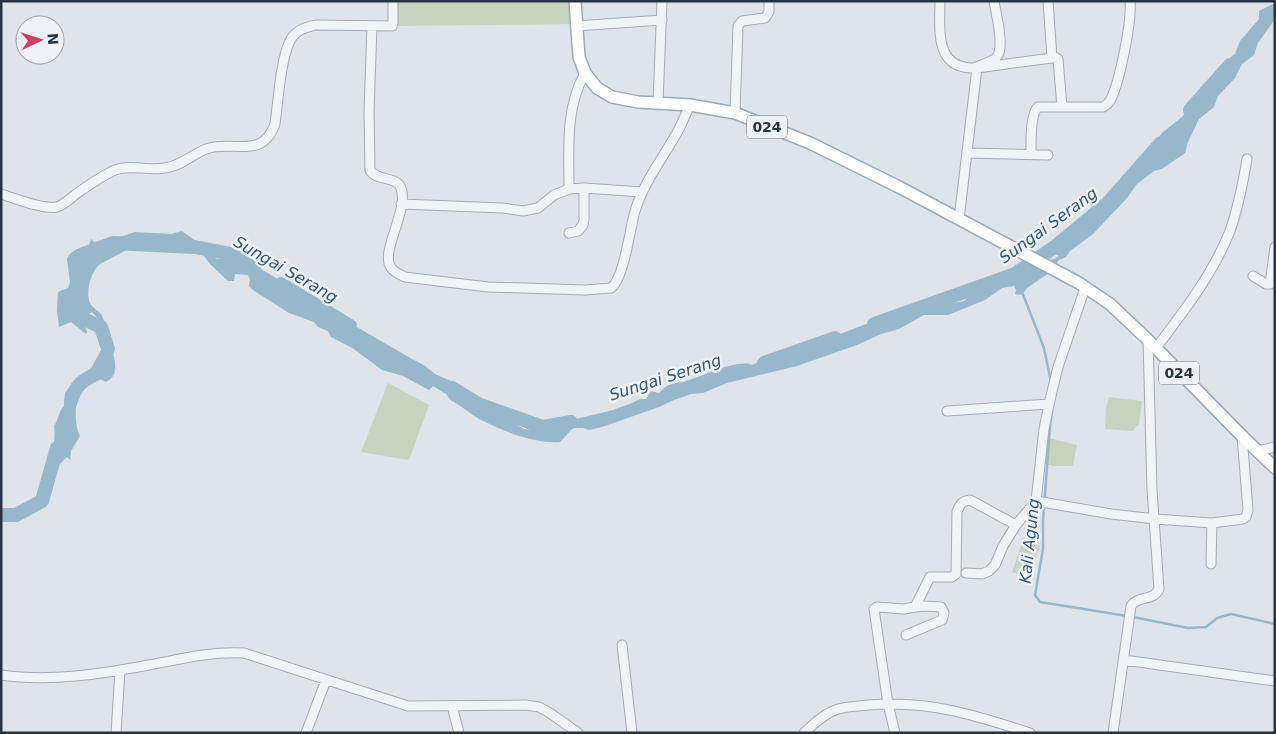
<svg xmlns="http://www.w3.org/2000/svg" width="1276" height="734" viewBox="0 0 1276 734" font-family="'DejaVu Sans',sans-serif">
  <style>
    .green { fill: #c7d3bf }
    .water { fill: #97b7ca }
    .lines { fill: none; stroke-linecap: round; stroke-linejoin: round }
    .stream { stroke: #97b7ca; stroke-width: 2.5 }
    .river { stroke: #97b7ca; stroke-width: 14 }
    .minor-casing { stroke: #a3abb3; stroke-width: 11 }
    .major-casing { stroke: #9daab5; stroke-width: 14 }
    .minor { stroke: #f1f4f7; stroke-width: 9 }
    .major { stroke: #fff; stroke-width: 11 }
    .labels { text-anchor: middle; stroke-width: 5; stroke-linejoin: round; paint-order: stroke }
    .shield { fill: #eef2f6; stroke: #636c77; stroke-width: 1 }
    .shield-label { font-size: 14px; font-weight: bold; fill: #273340 }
    .water-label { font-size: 16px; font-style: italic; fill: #2f5876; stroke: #eef2f6 }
  </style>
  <rect width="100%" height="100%" fill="#dee4e9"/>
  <path class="green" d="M396,1H573V24L396,26Z
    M388,383L429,405L409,460L361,452Z
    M1109,397L1142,401L1139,425L1136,427L1133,431L1105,429L1106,407Z
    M1045,437L1077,445L1073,466H1052L1041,462Z
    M1023,540L1040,546L1029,578L1012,572Z"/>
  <path class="water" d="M1275,3V19L1258,43L1254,55L1242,64L1235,78L1218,96L1214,107L1199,119L1188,142L1185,153L1162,169L1154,171L1137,184L1127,198L1093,234L1070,251L1066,257L1059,260L1046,275L1027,288L1022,295L1015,294L1016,290L1014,286L1002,288L985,300L948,315H924L899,329L881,334L857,345L797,366L727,383L703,393L691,394L674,400L659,407L602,427L589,430L583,428H573L560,442C534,444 503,431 479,419C470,414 463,407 454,402C450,401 449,397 446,394C442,391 437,389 433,386L429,390L403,376L382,370L354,349L331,337L328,331L318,327L314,322L289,313L253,290L249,286L250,280L248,275L235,274L234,281H228L209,263L204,256L192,244L179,240L165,243L142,242L100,264C91,271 85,292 90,303C92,308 98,310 101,314C106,321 117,362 115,370C114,376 111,379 106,382L100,379C94,381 86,383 82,388C74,399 74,425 80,436L71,451L70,460L67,457L59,465L55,464L47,468L51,462L46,464C53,451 56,441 54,426C59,419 58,412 64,406L65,393L73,382L81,386L104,345L102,323L92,312L83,317L84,324L87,332L86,334L71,322L59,327L57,310L58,293L60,291L68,288L70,282L67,259C70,251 80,247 89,245L91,239L102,249L110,246L120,237L135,232L171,234L182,231L194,240L205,252L217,259L242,258L293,288L302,302L328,315L343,319L412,359L424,365L435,374L462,386L460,388L475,408L513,423L524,429L544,431L550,429L559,421L576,419L613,410L632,403L640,399H646L651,391L659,393C662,389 666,386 671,384C675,382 679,383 683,382C699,378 737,358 752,365L758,362L761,358L785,357L812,349L821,341L877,320L915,315L942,305L964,301L977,290L998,285L1008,279L1016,271L1054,259L1059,256L1055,254L1065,240L1102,211L1107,201L1122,190L1137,175L1148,161L1152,147L1162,133L1182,117L1198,94L1205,98L1214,87L1227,60L1235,54L1240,41L1259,19V11Z"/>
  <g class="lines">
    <path class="stream" d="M1022,292L1044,348L1051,382
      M1054,399L1050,426L1043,521V549L1035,595L1040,602L1127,616
      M1133,617L1188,628L1206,627L1217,618L1231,614L1275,624"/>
    <path class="river" d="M1190,110L1230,65
      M84,254L113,243L195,247L231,254L254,268
      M281,284L350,326
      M72,309L71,313L101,327L108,349
      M874,324L1015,274L1056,246L1108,203L1161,143
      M764,363L835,338
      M452,388L478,404L543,427L571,422
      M71,401C76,383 84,380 99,372
      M1,515H16L42,501L57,448"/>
    <defs>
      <path id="minor" d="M940,1C940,22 935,58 960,66C966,68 974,69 979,66C984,64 996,60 998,55C1004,43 996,14 994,1
        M372,26L369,111L370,170C376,181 394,176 400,186C411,206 381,250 390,266C393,272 399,274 405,277L488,287L585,290L611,288C624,279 630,228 635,211C644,181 664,157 679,129C683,121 686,113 690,105
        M576,26L662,20
        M1052,58L1055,57L1058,59L1062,107
        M658,103L662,1
        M735,113L738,26L742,21L765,18L769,12V1
        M968,153L1048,155
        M1031,154C1031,143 1030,114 1038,107H1103C1107,105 1109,103 1111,99C1120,80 1132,21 1130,1
        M569,189C569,150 565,108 585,73
        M1,194C15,198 43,210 57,207C64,205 71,198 76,194C86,187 103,175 115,170C131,164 148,171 165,168C181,166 191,155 206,149C232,139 262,161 275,124C278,104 281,46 295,34C301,28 308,27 316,25L392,26L393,23V1
        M401,204L503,208L523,211L538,208L554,195L569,189L584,188L642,192
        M959,219L977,68L1052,58L1048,1
        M569,233L578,231L583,225L584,220V188
        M1253,276L1266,284H1270L1275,247
        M1156,348C1184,311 1213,274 1230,231C1238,208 1243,183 1247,159
        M947,411L1049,404
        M1258,451L1275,447
        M1036,501L1111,514L1155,519L1212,523L1243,519L1246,517L1248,510L1242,436
        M1211,564L1212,523
        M966,573L982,574L989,571L995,565L1003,546L1016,525L1036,501L1044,429L1050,400L1058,367L1085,288
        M906,635L942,620L944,613L941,607L924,606L915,607L930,577H952L956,574L957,512C960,504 962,501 970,500L1016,525
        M622,645L632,733
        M1124,660L1275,681
        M1,675C50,682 101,674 149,665C181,659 211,651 244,653L408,706L525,705L539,707L550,713L578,733
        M452,706L459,733
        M116,733L120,670
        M306,733L326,680
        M804,733C814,723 825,713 838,709C848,706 859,706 869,705C928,700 975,715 1030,733
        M895,733L888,704L874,609L877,607L904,609L915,607
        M1113,733L1131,606C1138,595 1153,602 1159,589L1152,490L1148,340"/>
      <path id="major" d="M575,1L579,57L585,73L597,88L612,97L638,102L690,105L735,113L810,143L899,187L1079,283L1110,304L1148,340L1242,436L1275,468"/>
    </defs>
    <use href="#minor" class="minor-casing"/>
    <use href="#major" class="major-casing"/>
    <use href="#minor" class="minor"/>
    <use href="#major" class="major"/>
  </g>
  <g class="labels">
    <g class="shield">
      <rect x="747" y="115.5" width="40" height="23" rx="4"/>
      <rect x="1159" y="361.5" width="40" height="23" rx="4"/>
    </g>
    <g class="shield-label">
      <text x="767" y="132">024</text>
      <text x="1179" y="378">024</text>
    </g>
    <g class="water-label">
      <text transform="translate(1048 225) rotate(-36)" y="6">Sungai Serang</text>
      <text transform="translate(286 269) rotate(30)" y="6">Sungai Serang</text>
      <text transform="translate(665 377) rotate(-18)" y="6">Sungai Serang</text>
      <text transform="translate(1029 541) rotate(-84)" y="6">Kali Agung</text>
    </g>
  </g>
  <rect width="1276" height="734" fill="none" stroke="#273340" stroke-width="5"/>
  <g transform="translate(40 40) rotate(86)"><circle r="24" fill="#eef2f6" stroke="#9ea6ad"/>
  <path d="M0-4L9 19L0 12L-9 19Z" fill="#d43d67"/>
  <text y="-8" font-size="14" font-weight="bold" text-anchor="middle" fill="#273340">N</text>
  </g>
</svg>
